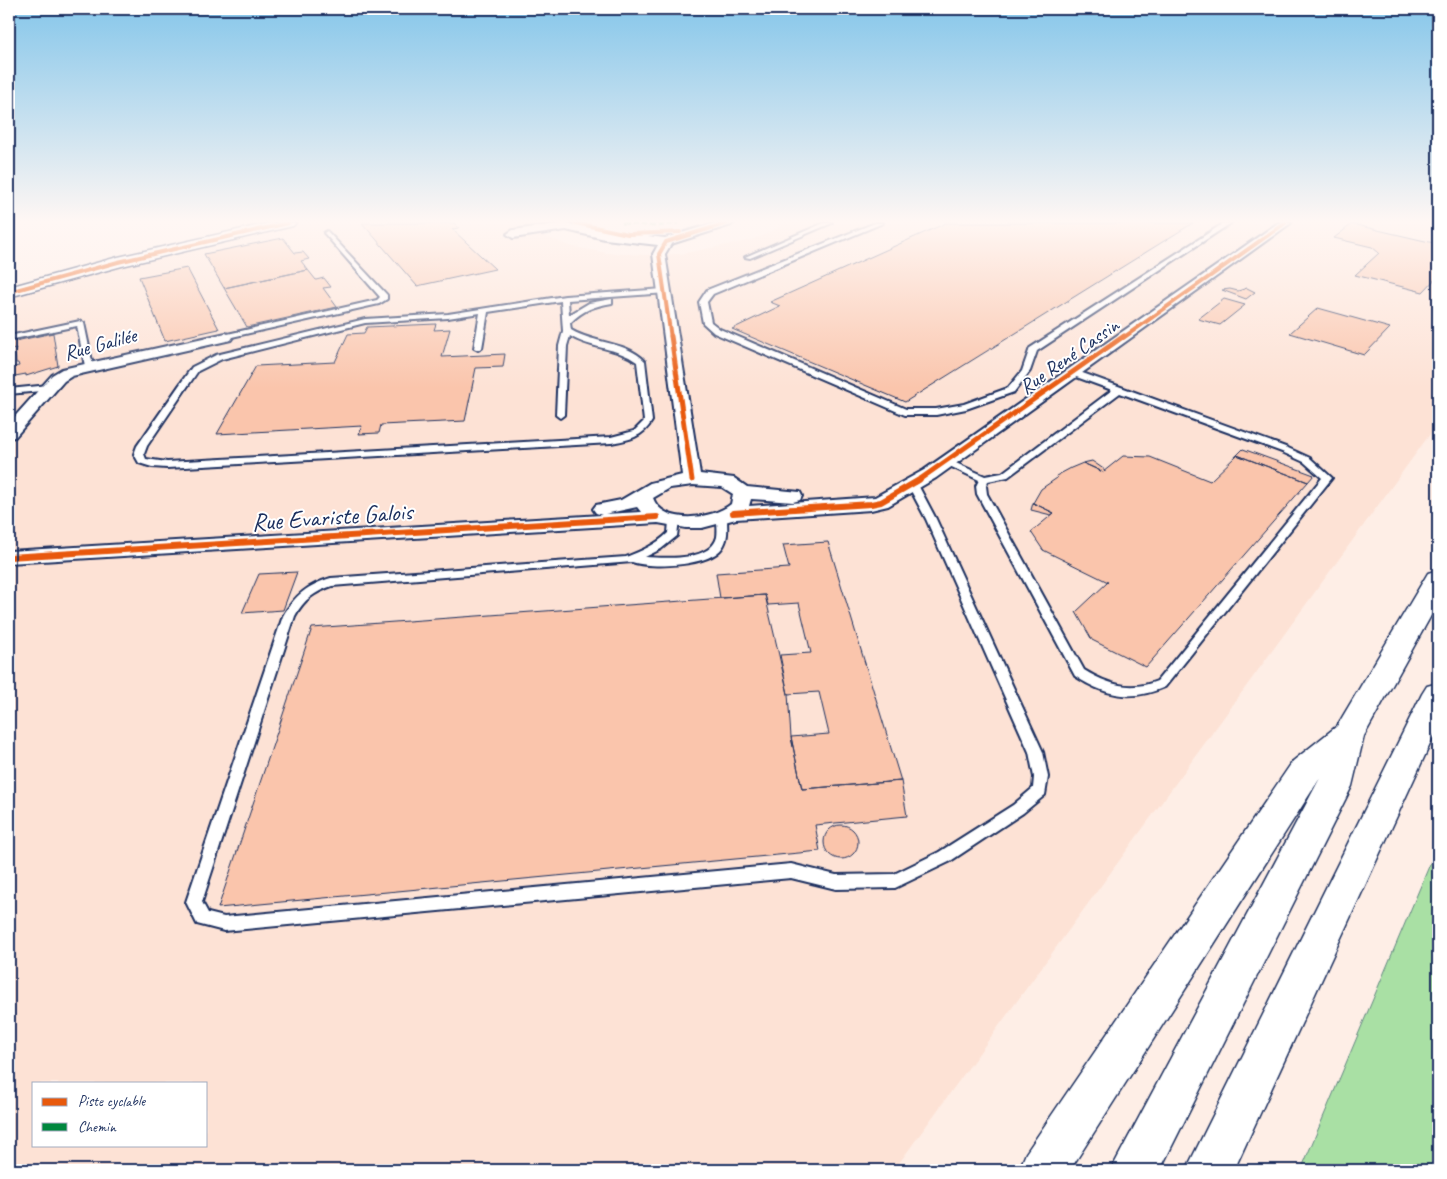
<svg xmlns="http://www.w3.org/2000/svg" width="1447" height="1179" viewBox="0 0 1447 1179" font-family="Caveat,sans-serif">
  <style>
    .built { fill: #fde2d5; fill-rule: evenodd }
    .green { fill: #a9e0a4; stroke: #628881 }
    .building { fill: #fac5ac; stroke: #1b2f5e }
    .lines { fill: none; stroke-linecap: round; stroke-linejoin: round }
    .lane-casing { stroke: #1b2f5e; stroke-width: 4 }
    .street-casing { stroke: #1b2f5e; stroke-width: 4 }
    .secondary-casing { stroke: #1b2f5e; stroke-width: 3 }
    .highway-casing { stroke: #1b2f5e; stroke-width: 3 }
    .lane { fill: #fff; fill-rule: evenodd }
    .street { fill: #fff; fill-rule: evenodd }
    .secondary { fill: #fff; fill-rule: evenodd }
    .highway { fill: #fff; fill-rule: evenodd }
    .quiet { stroke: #00873e; stroke-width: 3; stroke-dasharray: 6 3; stroke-linecap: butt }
    .cycleway-far2-casing { stroke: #fff; stroke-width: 5.5 }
    .cycleway-far1-casing { stroke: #fff; stroke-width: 8 }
    .cycleway-casing { stroke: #fff; stroke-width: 9 }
    .cycleway-far2 { stroke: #e8590c; stroke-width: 4 }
    .cycleway-far1 { stroke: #e8590c; stroke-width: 5 }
    .cycleway { stroke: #e8590c; stroke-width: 6 }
    .labels { text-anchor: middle; stroke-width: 4; stroke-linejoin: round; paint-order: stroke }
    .far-street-label { font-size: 21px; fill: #1b2f5e; stroke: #fff }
    .street-label { font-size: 25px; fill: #1b2f5e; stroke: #fff }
  </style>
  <rect width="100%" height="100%" fill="#feeee6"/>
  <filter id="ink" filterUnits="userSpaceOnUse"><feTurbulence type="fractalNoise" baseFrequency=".02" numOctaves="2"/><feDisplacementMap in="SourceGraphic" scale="10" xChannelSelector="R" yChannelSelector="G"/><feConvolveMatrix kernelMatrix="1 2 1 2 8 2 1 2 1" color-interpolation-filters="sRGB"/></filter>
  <g filter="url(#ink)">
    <path class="built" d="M304,223H526L537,233L570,246L607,253L647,255L680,254L747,241L765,235L785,223H1438V423L894,1170H9V297L179,251ZM34,1083H206V1145H34Z"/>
    <path class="green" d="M1438,845V1170H1301Z"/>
    <path class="building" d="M362,223H454L459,228L452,229L495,269L417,286Z
      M946,223H1193L905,402L732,329L780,306L770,302Z
      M1352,224L1438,244V276L1423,292L1355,275L1379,253L1372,247L1334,238Z
      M283,238L295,253L303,252L309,259L301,261L308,270L224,288L204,254Z
      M187,268L219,329L165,341L139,277Z
      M308,270L316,280L324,278L331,287L323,288L337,307L247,327L224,288Z
      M1247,288L1255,292L1246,299L1222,290L1230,289L1238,291Z
      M1224,299L1245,305L1220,325L1198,319Z
      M1318,308L1390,328L1364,355L1290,333Z
      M436,324L434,330L450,329L442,357L505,354L503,367L476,368L465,421L381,425L379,433L359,434L362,426L217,434L256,366L335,362L348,334L364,333L367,327Z
      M53,333L58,366L26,376V374L15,376L13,367L19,366L18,363H16L15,351L16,348L12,349L11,342Z
      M1243,449L1314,475L1308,482L1237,455Z
      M1237,455L1308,482L1146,667L1092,640L1076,612L1108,582L1043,550L1031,532L1054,513L1033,503L1041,489L1057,478L1056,476L1071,468L1083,463L1103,472L1123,456L1150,457L1210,481Z
      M1092,461L1105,470L1103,472L1083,463Z
      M1033,503L1054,513L1051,515L1031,510Z
      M828,542L901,781L802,789L791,737L829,734L819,692L788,694L780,655L811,653L799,603L768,605L765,595L720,598L716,573L789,568L783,545Z
      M297,572L283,610L242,613L259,574Z
      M765,595L788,694L791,737L802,789L901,781L907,816L815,825L820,851L218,908L312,628Z
      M824 842a17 17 0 1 1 34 0a17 17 0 1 1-34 0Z"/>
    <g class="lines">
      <defs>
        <path id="lane" d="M824,223H832L750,258L745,257Z
          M875,223H883L713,294L707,302L711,322L720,329L906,409H936L964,404L1008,388L1022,371L1030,348L1224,223H1231L1037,351L1030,371L1014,392L966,409L936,415H905L714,333L703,323L699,302L707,290Z
          M327,231L387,295V299L379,304L223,339V335L377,300L380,297L325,234L324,233Z
          M664,289H667V293L568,300L569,315L589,303L612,299V303C594,306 583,310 570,323L571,330C594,344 626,341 645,361L652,421C643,437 629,440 611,443L167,468L152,467L139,463L134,454L137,446L192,367L216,355L365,319L448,314L565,296ZM561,301L563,331L559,346L556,415L560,418L564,415L567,346L570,336C591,349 617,347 637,362L644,421L634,431L611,437L167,462L146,459L144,454L147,446L198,371L222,359L365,323L448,318L480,313L474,348L478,350L482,348L488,312Z
          M80,321L84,323L93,366L92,368L85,366L77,326L9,340V336Z
          M1071,371H1077L1288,448L1310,458L1332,478L1165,687C1131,702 1105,696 1075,676L977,494L976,486L979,480L941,462L943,460H949L985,476L1002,473L1112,390L1071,375ZM1120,393L1282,452L1304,462L1322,478L1157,681C1130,692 1107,684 1084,670L987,494L986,486L988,481L1008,477Z
          M49,385L53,388L52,390L9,394V389Z
          M913,482L918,485L936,519L1043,752L1048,777L1045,795L1023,813L949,862L895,888L836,889L791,878L224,931L197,924L186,902L283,616C295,595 308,585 331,578L626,557C641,551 656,545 668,533L669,521L674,518L679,521L677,536L661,549L645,557C665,558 710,562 717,537C718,531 717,523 717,517L722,514L727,517C727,528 729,538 722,548C709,566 652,569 632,562L332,586C315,592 304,599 295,616L202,902L208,913L224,917L791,864L836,875L894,874L939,852L1013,805L1033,788L1034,777L1029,752L926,519L908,485Z"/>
        <path id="street" d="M564,223L605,231L665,238L715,223H733L731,225L671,244L665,254L700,474L734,478L747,487L800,492L802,496L800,500L793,502L751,499L749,506L875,497L924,470L1278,223H1291L936,478L888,506L871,510L736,519L702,528H686L658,523L9,563V551L602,515L596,513L593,509L596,505L621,500L650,483L682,475L653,254L658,245L605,239L566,230L513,238L507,234L513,230ZM693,485L722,487L733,494L731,504C713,519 663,526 653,498L670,488ZM637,507L641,512L605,514Z
          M226,333L233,337L231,340L72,376L64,381L15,437L9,438V423L52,375L62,369Z"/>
        <path id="secondary" d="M269,223H296L293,226L122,266L9,297V287L118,257Z"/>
        <path id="highway" d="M1438,570V603L1364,736L1352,786L1160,1170H1111L1320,778L1070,1170H1019L1026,1153L1293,761L1337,726L1428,573Z
          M1438,683V727L1234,1170H1186L1422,694L1427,686Z"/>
      </defs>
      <use href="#lane" class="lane-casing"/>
      <use href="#street" class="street-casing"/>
      <use href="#secondary" class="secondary-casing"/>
      <use href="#highway" class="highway-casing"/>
      <use href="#lane" class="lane"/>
      <use href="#street" class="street"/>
      <use href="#secondary" class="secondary"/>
      <use href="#highway" class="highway"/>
      <path class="quiet" d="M622,223L656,226L678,223"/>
      <defs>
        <path id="cycleway-far2" d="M576,223L628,234L680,232
          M9,292L118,262L288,223
          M671,338L659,254L666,242L727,223
          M1123,338L1285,223"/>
        <path id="cycleway-far1" d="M671,336L692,480
          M916,482L1124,336"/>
        <path id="cycleway" d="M733,513L871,504L881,502L919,480
          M9,557L657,517"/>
      </defs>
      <use href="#cycleway-far2" class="cycleway-far2-casing"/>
      <use href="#cycleway-far1" class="cycleway-far1-casing"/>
      <use href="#cycleway" class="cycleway-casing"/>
      <use href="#cycleway-far2" class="cycleway-far2"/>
      <use href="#cycleway-far1" class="cycleway-far1"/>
      <use href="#cycleway" class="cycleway"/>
    </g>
  </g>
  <linearGradient id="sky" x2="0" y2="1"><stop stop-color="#85c6ea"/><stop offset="0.57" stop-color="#fff7f4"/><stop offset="1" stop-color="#fff7f4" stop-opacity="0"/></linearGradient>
  <rect width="1447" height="388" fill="url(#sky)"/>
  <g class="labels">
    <g class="far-street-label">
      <text transform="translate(100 344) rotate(-15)" y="7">Rue Galilée</text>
      <text transform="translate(1069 356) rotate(-35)" y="7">Rue René Cassin</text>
    </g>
    <g class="street-label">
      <text transform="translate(332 516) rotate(-4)" y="9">Rue Evariste Galois</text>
    </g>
  </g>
  <rect width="1447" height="1179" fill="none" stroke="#fff" stroke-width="30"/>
  <rect x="15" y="15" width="1417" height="1149" fill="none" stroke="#1b2f5e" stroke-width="2" filter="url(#ink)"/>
  <rect x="32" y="1082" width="175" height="65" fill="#ffffff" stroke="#a4acbf"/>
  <rect x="42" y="1098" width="25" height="8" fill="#e8590c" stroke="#a4acbf"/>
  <text x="78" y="1106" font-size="15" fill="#1b2f5e">Piste cyclable</text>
  <rect x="42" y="1123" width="25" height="8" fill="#00873e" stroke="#a4acbf"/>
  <text x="78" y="1132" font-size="15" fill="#1b2f5e">Chemin</text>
</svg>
